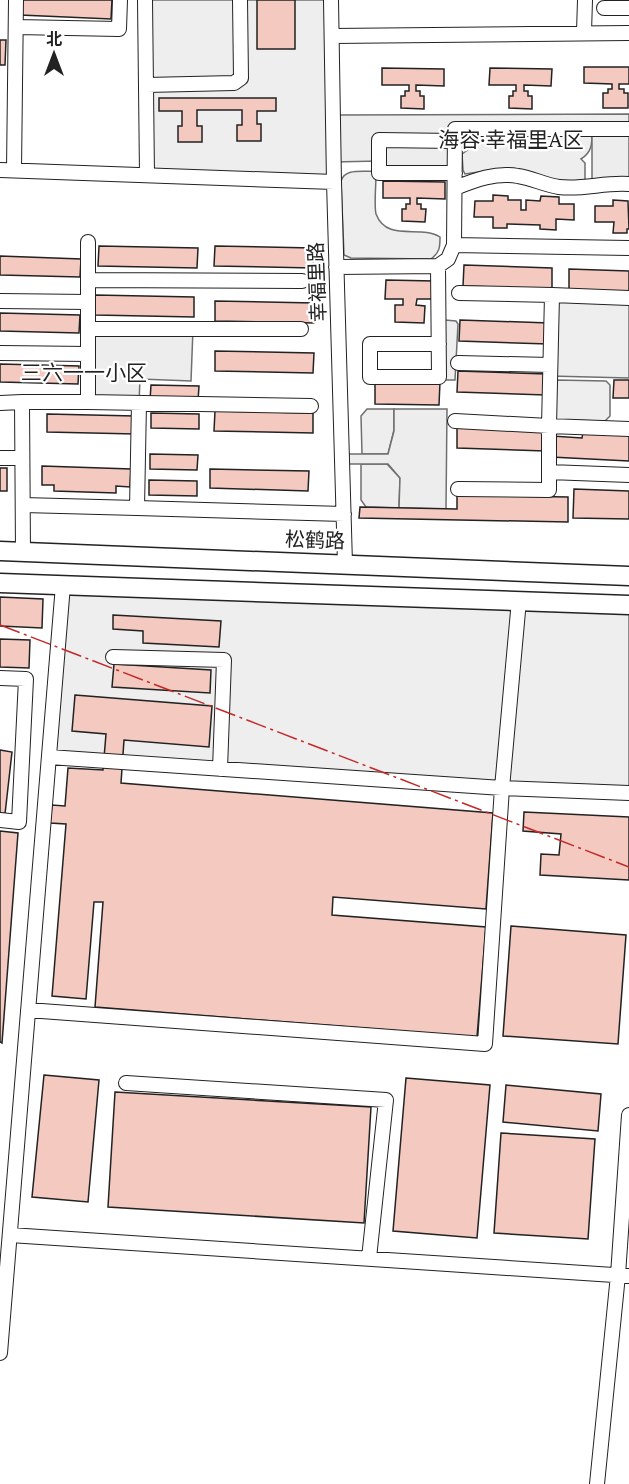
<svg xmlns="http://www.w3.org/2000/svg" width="629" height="1484" viewBox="0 0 629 1484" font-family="'PT Serif','Noto Sans SC',serif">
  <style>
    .green { fill: #eee; stroke: #6f6f6f; stroke-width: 1.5 }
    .parking { fill: #ededed; stroke: #6f6f6f; stroke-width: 1.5 }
    .building { fill: #f3c9c0; stroke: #222; stroke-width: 1.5 }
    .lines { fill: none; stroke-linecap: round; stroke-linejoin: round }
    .minor-casing { stroke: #222; stroke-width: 16 }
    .major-casing { stroke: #222; stroke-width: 21 }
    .minor { stroke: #fff; stroke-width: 14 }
    .major { stroke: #fff; stroke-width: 18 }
    .power { stroke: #c62828; stroke-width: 1.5; stroke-dasharray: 21 4.5 3 4.5; stroke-linecap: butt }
    .labels { text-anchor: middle; stroke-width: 4.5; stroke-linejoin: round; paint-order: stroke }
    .street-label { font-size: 20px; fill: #222; stroke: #fff }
    .neighbourhood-label { font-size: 21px; fill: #222; stroke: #fff }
  </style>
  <rect width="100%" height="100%" fill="#fff"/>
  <path class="green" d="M145,0H331L334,182L147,175Z
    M455,129H592C592,142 593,152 581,159L585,163V180L583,183H567L492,170L465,174L463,170L462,154L469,149H455Z
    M373,171L376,175C376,185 374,206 376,214C387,243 421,224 440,237C440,247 440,252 431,259L351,258L344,255L341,181C345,168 362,172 373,171Z
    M552,295L629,298V378L550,376Z
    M445,320L456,321L458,324L455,380H443Z
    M556,380L606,381L610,385V416L605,421L555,420Z
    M367,409H394V430L388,454H362L361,416Z
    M361,464H387L400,478L399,508L366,507L361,500Z
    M63,585L629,605V793L49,757Z"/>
  <path class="parking" d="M629,114V184L592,187V129H455V173H379V161L333,162V115Z
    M88,329H193L191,381L140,379L139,403L88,402Z
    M394,409H447L446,509L399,508L400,478L388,464H342V454H388L394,431Z"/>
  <path class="building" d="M21,0H112L111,19L20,15Z
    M257,0H295V49H257Z
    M0,40H6L5,65H0Z
    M584,67H629V84H619V89H624V93H628V108H603V93H608V89H612V84L584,83Z
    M382,68L444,69V86L416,85V91H420V96H424V109L401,108V96H405V91H409V85H382Z
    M490,68L552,69L551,86L524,85V91H528V96H532V109L509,108V96H513V91H516V85H489Z
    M159,98H276V111H257V124H261V141H237V125H242V110H197V126H202V142H178V126H182V111H159Z
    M383,181L445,182V199L417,198V204H421V209H426L425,222L402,221V209H406V204H410V198H383Z
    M493,195L508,196V200H521V210H526V200L540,201L541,196L559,197V204H574V220L556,219V230L540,229V225L507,224V228H493V217H474L475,201H493Z
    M613,200L628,201L629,229H627V233H613L614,222H595V206H613Z
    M99,246L198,248L197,268L98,266Z
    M215,246L313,248V268L214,266Z
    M0,256L81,259L80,277L0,275Z
    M464,265L552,268V289L463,286Z
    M569,269L629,271V292L569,290Z
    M386,280L434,281V299H417L416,305L425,306L424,323L395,322V305H403V299H385Z
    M95,295L194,297V317L95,315Z
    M215,301L314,303V323L215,321Z
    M0,313L80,315L79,333L0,331Z
    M460,320L549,323L548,344L459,341Z
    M215,351L314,353L313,373L215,371Z
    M0,364L79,366L78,384L0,382Z
    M458,371L547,374L546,395L457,392Z
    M614,380H629V398H613Z
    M375,381L440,382L439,405L375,404Z
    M151,385L199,386L198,401L150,400Z
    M215,411L313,413V433L214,431Z
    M151,413L199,414V429L151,428Z
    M47,414L135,416V434L47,432Z
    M457,427L546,430L545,451L457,448Z
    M583,432L629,433V461L551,457L552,436L582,438Z
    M150,454L198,455L197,470L150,469Z
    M42,466L131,469L130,487L116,486V493L54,491V485H42Z
    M0,468H7V491H0Z
    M210,469L309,471L308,491L210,488Z
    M149,480L197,481V496L149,495Z
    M574,489L629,491V519L573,518Z
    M457,495L568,497V522L359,518L360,507L457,509Z
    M0,597L43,599L42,628L0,626Z
    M113,615L221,621L219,647L143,643V631L113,629Z
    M0,639L30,640L29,668L0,667Z
    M114,664L211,670L210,693L112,687Z
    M75,695L212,706L209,747L124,740L121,783L493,813L486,909L333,897L332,915L486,927L477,1037L95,1007L103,902H94L86,999L52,996L66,824L50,823L52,805L65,806L68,768L103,770L106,734L72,731Z
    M0,750L12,752L5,814L0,813Z
    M524,812L629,817V880L540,875L541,854L559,855L561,834L523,831Z
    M0,831L18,833L2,1043L0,1042Z
    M511,926L626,935L618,1044L503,1036Z
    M44,1075L99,1080L88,1202L32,1197Z
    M406,1078L490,1085L477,1238L393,1231Z
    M506,1085L601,1094L598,1131L503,1122Z
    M115,1092L371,1107L364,1223L108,1207Z
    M501,1133L595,1139L588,1239L494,1233Z"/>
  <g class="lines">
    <defs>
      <path id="minor" d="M145,0L147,175
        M331,0L334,182L345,564
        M604,8H629
        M16,27L119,29L120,0
        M584,32L585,0
        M332,36L629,33
        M146,85L234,83L241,78L240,0
        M0,170L334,182
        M14,170L16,0
        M455,173H379V140L455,141
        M455,188C475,180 496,172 518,176C532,178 545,185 559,187C583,190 605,182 629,184
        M454,245L455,129H629
        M438,266L439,377H370V344H439
        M336,267L438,266L448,259L454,245L629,248
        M88,280L302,281
        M459,293L552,295
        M629,298L552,295L549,426L629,429
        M0,301L88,302
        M88,329H301
        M0,353L88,354
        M458,363L550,365
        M88,402L311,406
        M0,403L22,402
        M455,421L549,426V490L458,489
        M0,458H22
        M549,472L629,475
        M23,505L137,508L139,403
        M137,508L344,514
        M23,552L22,402H88V242
        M113,657L224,660L220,769
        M0,678L26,679L19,822L0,820
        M49,757L502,788L629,793
        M28,1010L485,1044L502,788L519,600
        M126,1083L386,1100L369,1258
        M10,1235L629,1276
        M0,1353L63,585
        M597,1484L618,1275L629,1115"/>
      <path id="major" d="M0,551L629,576
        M0,583L629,605"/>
    </defs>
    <use href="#minor" class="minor-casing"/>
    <use href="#major" class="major-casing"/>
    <use href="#minor" class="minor"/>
    <use href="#major" class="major"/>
    <path class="power" d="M0,625L629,867"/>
  </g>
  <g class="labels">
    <g class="street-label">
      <text transform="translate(317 282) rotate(-92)" y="7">幸福里路</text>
      <text transform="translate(315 540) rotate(2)" y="7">松鹤路</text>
    </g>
    <g class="neighbourhood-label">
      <text x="511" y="147">海容·幸福里A区</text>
      <text x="84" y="380">三六一一小区</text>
    </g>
  </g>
  <g transform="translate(54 54)" stroke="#ffffff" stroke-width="4.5" paint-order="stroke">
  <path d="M0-4.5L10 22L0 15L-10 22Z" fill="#222222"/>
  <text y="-9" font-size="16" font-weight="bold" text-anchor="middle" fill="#222222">北</text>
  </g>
</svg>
